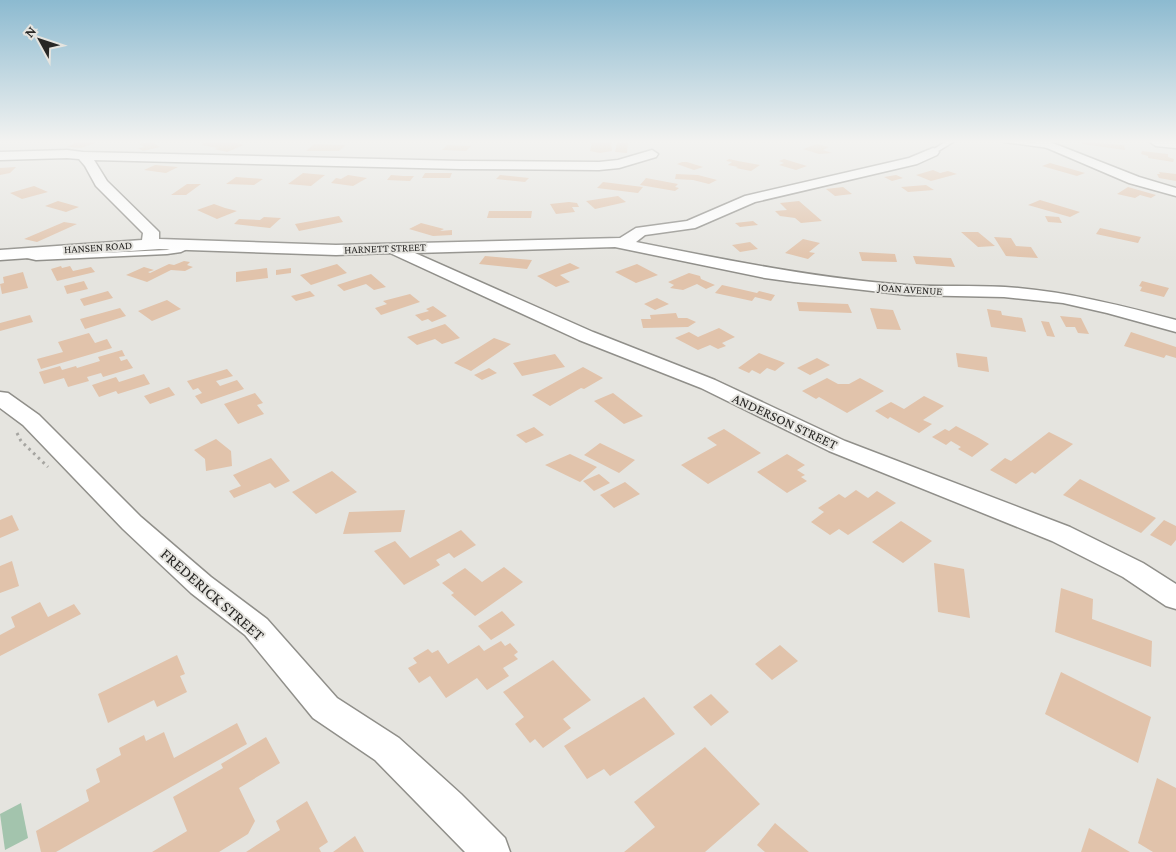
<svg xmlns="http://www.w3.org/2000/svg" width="1176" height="852" viewBox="0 0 1176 852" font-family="'Crimson Pro',serif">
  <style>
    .water { fill: #a3c4ad }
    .building { fill: #e1c3ab }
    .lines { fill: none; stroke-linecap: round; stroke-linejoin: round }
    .service-casing { stroke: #908f8a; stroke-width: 3 }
    .minor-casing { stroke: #908f8a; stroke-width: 3 }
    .path { stroke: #a6a5a1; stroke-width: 3; stroke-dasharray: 2.5 4; stroke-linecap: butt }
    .service { fill: #fff; fill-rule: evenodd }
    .minor { fill: #fff; fill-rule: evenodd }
    .labels { text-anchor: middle; stroke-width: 4; stroke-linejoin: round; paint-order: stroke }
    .far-street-label { font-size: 11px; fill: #282725; stroke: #e5e4df }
    .street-label { font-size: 14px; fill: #282725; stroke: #e5e4df }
    .near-street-label { font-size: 16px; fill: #282725; stroke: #e5e4df }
  </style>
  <rect width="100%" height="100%" fill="#e5e4df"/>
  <path class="water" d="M21,803L28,838L5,850L0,814Z"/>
  <path class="building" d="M77,142H92L95,143L81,148L67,147Z
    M152,142L160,147L143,151L138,148L144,147L139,144Z
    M207,142H232L244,145L227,152L214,149L218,148L201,145Z
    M592,142H611L612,151L600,153L590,151Z
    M1082,142L1124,145L1125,150L1082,144Z
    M617,143H628L627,153L615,152Z
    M314,144L346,145L339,151H306Z
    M817,144L829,147L823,150L832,153L819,154L803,149Z
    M447,145L471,146L466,151L442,150Z
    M1142,151L1168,154V157L1174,159L1173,162L1148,158V156L1141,154Z
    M729,159L738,161L760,165L751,171L736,168L738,167L728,165L732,162L726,161Z
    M784,159L807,166L796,170L779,165L784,163L779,161Z
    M682,162H687L703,167L694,170L677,164Z
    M1050,163L1085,173L1077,176L1042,166Z
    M155,165L178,167L166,173L144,170Z
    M16,167L10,173L0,175V168Z
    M933,170L940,173L948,171L957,174L931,181L916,175Z
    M1159,172L1176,174V181L1159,178L1157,174H1160Z
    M303,173L325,175L311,186L288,184Z
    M425,173H452L450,178H422Z
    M676,174L698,175L717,180L709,184L693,180L675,179Z
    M348,175L367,178L353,186L331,183L336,178L341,179Z
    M391,175L403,176H414L410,181L387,180Z
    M500,175L529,178L525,182L496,179Z
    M896,175L903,178L892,181L884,177Z
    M236,177L263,179L254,185L226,184Z
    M646,178L678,184L675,187L679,188L675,191L640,185Z
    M603,182L643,187L638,193L597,188Z
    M187,184H201L186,195H171Z
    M926,185L934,190L908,192L901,187Z
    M34,186L48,192L22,199L10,193Z
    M843,187L852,194L835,196L826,189Z
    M1128,187L1156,195L1151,198L1140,195L1135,198L1117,194Z
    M618,196L626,202L595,209L586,201Z
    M1040,200L1080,212L1070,217L1028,205Z
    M58,201L79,207L66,212L45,206Z
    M799,201L822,221L801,223L795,218L780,216L775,211L787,210L780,203Z
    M569,202L577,203L579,207H572L575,212L556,214L550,204Z
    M214,204L225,208L237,211L217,219L197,210Z
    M489,211H532L531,218H487Z
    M339,216L343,222L299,231L295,224Z
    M1045,216L1059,217L1062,223L1048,222Z
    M264,217L281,218L270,228L234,224L239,219L260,220Z
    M753,221L758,225L740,227L735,223Z
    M64,222L77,224L37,242L24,239Z
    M421,223L444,229L440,231L452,230V235L433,236L409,229Z
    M1100,228L1141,237L1138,243L1096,234Z
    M961,232H978L995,246L978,247Z
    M994,237L1011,238L1016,246L1031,247L1038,258L1006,256Z
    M803,239L820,243L809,252L815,253L808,259L785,253Z
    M750,242L758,249L740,252L732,245Z
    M859,252L895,254L897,262L862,261Z
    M485,256L532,260L527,269L479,264Z
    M913,256L951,258L955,267L916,264Z
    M184,261L190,262L187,265L193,267L185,271L171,270L147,282L126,275L144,267L154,270L148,272L150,273L169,264L174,265Z
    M570,263L580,268L560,275L570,282L556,287L537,276Z
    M337,264L347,273L311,285L300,275Z
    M637,264L658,275L636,283L615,272Z
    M61,266L62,268L70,266L73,271L91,267L95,272L57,281L51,269Z
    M267,268L268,278L236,282V272Z
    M291,268V273L276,275V270Z
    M23,272L28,288L2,294L0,284L4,283L3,277Z
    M689,273L700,276L701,279L715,285L706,289L697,284L683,290L670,288L674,285L668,282Z
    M371,274L386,287L374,290L366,284L344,291L337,285Z
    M84,281L88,289L67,294L64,286Z
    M1142,281L1169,288L1164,297L1140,291L1142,287L1139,286Z
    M722,285L757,293L759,291L775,295L771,301L755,297L752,301L715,293Z
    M108,291L113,298L84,306L80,299Z
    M310,291L315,296L296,301L291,296Z
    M410,294L420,302L381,315L375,308L387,304L383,301Z
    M657,298L669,304L655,310L644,304Z
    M167,300L181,309L152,321L138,311Z
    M797,302L848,304L852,313L799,311Z
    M433,306L447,316L432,322L428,319L422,321L415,315L429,311L426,309Z
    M120,308L126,316L85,329L80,319Z
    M870,308L893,310L901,330L877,329Z
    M987,309L1001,311L1002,315L1022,318L1026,332L991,327Z
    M676,313L678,318H687L696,322L688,327L643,328L641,319H651L650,315Z
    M30,315L33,322L0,331V323Z
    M1060,316L1081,318L1089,334L1078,333L1075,327H1066Z
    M1041,321L1049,322L1055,337L1047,336Z
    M445,324L460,338L442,344L435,339L417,345L407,337Z
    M719,328L735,337L722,343L726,346L718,349L710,345L698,350L675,338L689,332L698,337Z
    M1131,332L1176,347V358L1166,355L1164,358L1124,346Z
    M89,333L95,343L107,339L112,348L41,369L37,359L63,352L58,342Z
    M494,338L511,344L471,371L454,363Z
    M122,350L125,356L119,357L121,361L127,359L133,368L103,377L101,373L87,377L89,381L68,387L64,378L44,384L39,372L60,366L62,370L76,366L77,368L100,361L98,357Z
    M759,353L785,363L775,371L767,368L760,374L752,370L749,373L738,368Z
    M956,353L987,357L989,372L958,367Z
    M555,354L565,367L522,376L513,363Z
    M817,358L830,365L810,375L797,368Z
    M583,367L603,378L584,389L581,388L550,406L532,395Z
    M489,368L497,373L482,380L474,375Z
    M227,369L233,376L216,381L220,386L237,380L244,389L201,404L195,396L202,393L198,388L193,390L187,381Z
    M144,374L150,384L118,394L116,391L99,397L92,385L116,377L119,382Z
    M827,378L838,384H849L860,378L884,391L847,413L819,397L816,399L802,391Z
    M169,387L175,395L150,404L144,396Z
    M255,393L263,403L257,405L264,414L238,424L224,404Z
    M613,393L643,416L624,424L594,401Z
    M924,396L944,406L923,420L932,424L919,433L890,417L888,419L875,411L891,402L904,409Z
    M956,426L979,438L989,444L972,457L958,449L961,447L951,441L946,445L932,437L945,429L949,431Z
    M534,427L544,435L526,443L516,435Z
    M724,429L761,453L708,484L681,465L717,445L707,438Z
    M1049,432L1073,444L1035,474L1032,472L1016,484L990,470L1005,458L1011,461Z
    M216,439L231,451L232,466L206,471L205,459L194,450Z
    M600,443L635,460L619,473L584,455Z
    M570,454L597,467L580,482L545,465Z
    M787,454L805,465L797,470L805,475L801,477L807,481L787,493L757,472Z
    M271,458L290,481L275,488L270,483L234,498L229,491L241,486L233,475Z
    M332,471L357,492L316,514L292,492Z
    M599,474L610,483L594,491L583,481Z
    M1080,479L1156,518L1141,533L1063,495Z
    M625,482L640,494L614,508L600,495Z
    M856,490L868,498L877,491L896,503L848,535L839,529L830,535L811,522L824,512L818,508L839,494L845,498Z
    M405,510L401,532L343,534L349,512Z
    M12,515L19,530L0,538V520Z
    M1164,520L1176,526V540L1171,546L1150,535Z
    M901,521L932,541L903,563L872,542Z
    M461,530L476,545L454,558L449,553L436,560L440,565L404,585L374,551L395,541L410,558Z
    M12,561L19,586L0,593V566Z
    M934,563L964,569L970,618L938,612Z
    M504,567L523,582L475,616L451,595L454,593L442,583L465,568L482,582Z
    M1061,588L1093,599L1092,619L1152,641L1151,667L1055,632Z
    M40,602L48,617L74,604L81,614L0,656V635L15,627L11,617Z
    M502,611L515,625L491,640L478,626Z
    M501,641L505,646L510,643L518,652L514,655L518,659L503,668L509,676L487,690L477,678L446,698L430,676L419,683L408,668L417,663L413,658L428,649L432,653L438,650L448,664L479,645L484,651Z
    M780,645L798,661L772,680L755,664Z
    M177,655L185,674L180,676L187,692L157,707L154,700L108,723L98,694Z
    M553,660L591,700L563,719L571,728L543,748L535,739L530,743L515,724L524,717L503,692Z
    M1061,672L1151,717L1138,763L1045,714Z
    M711,694L729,712L711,726L693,707Z
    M644,697L675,734L610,776L604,769L587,779L564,746Z
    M237,723L247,744L56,852H41L36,831L89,801L86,790L100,782L96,769L121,755L119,748L144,735L146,741L164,732L174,758Z
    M266,737L280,763L239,788L255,821L248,834L219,852H152L187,831L173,797L223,768L221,764Z
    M705,747L760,804L705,852H624L655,827L634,802Z
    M1157,778L1176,788V852H1153L1138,843Z
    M307,801L328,842L319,848L321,852H246L280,830L276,821Z
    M775,823L809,852H765L757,845Z
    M1089,828L1130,852H1081Z
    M355,836L364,852H333Z"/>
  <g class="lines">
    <defs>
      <path id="service" d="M945,142H953L935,153H931V151Z
        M1004,142H1029L1052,146L1049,148Z
        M190,242L194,244L193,246L181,252L167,254L36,260L27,258L25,252L32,250L34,255L37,256L167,250Z"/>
      <path id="minor" d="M1033,142H1050L1139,177L1176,188V196L1129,183Z
        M1150,142H1176V148L1156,146Z
        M933,148L937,149L939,152L937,155L917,164L755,202L695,228L645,235L636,242C726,260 815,278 906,285C939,287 972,285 1005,287C1064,291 1119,305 1176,320V332L1107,313L1063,303L1004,297L907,295L794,282L765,278L615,247L415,253L593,332L715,380L845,441L1070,527L1143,563L1176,584V609L1166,606L1123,577L1052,541L829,451L701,388L579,340L390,253L336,255L159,249L0,260V250L142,240L143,233L96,186L85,166L79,159L67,158L0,160V152L67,150L83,152L461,161L599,162L618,160L652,150L658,154L656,157L619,168L599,170L461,169L94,160L107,181L156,229L159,232V239L336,245L620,238L636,228L687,221L745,196L909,158Z
        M0,392L8,393L39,415L141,517L211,577L267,619L337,698L399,738L461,794L505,838L510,852H465L375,760L313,718L245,635L191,593L123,529L23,425L0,408Z"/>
    </defs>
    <use href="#service" class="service-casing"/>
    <use href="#minor" class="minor-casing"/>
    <path class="path" d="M17,433L21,441L48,467"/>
    <use href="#service" class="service"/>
    <use href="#minor" class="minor"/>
  </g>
  <linearGradient id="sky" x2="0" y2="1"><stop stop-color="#8cbad0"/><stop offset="0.54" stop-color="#f3f3f1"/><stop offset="1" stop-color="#f3f3f1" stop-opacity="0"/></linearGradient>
  <rect width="1176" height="262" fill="url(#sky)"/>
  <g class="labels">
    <g class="far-street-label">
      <text transform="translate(98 247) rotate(-4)" y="4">HANSEN ROAD</text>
      <text transform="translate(385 248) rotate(-2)" y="4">HARNETT STREET</text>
      <text transform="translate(910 289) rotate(4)" y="4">JOAN AVENUE</text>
    </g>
    <g class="street-label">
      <text transform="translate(785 421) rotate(25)" y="5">ANDERSON STREET</text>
    </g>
    <g class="near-street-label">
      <text transform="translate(213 594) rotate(41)" y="6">FREDERICK STREET</text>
    </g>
  </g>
  <g transform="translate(40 40) rotate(310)" stroke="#e5e4df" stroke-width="4" paint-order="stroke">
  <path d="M0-4L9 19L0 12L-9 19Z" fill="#282725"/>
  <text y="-8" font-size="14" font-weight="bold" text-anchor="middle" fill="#282725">N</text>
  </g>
</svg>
